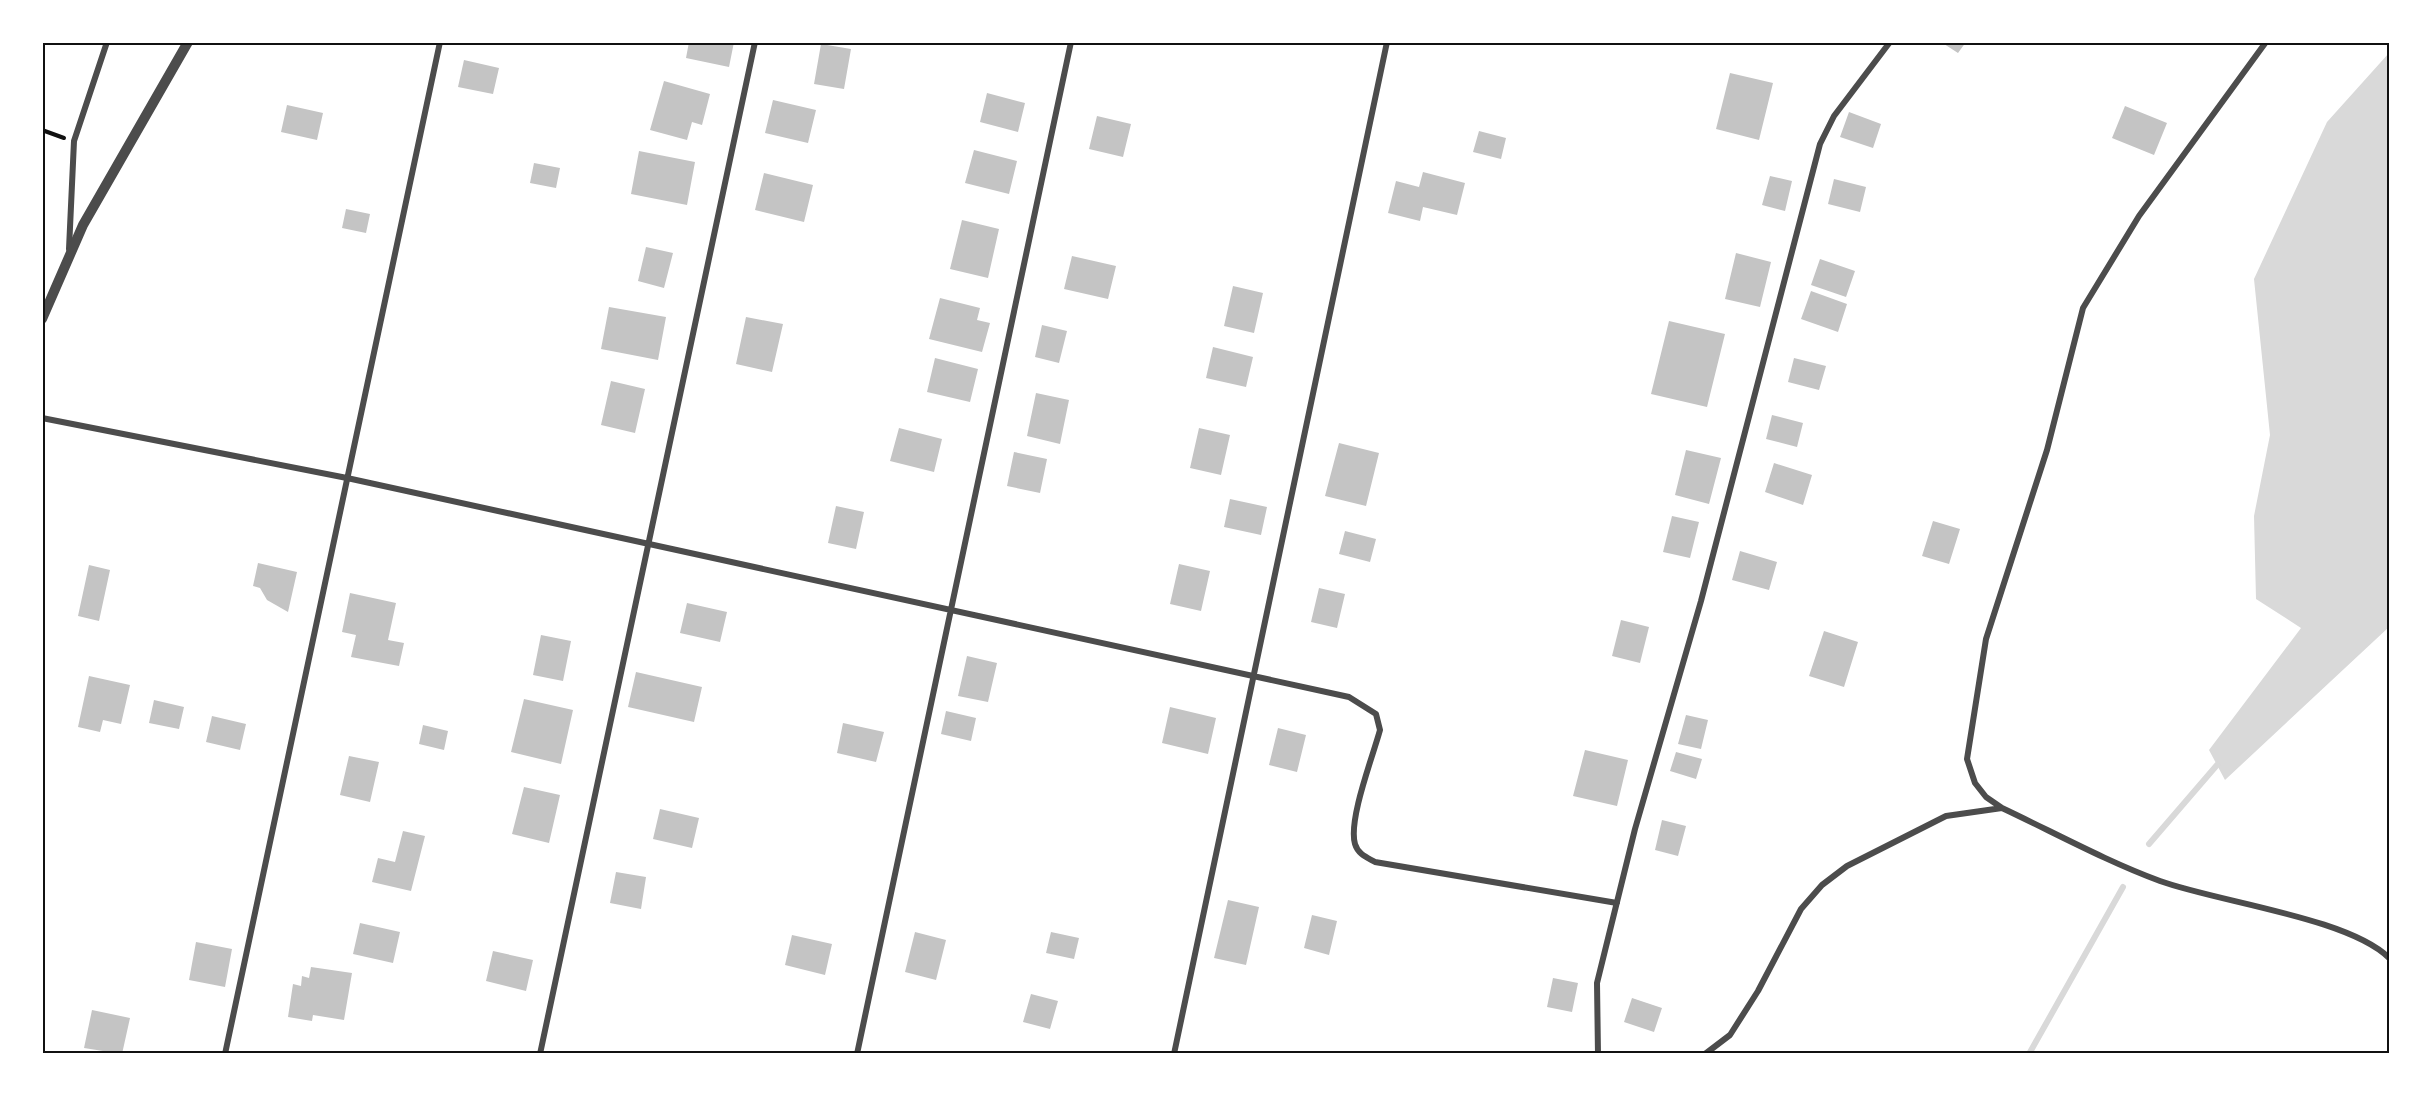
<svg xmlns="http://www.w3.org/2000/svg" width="2431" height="1096" viewBox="0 0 2431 1096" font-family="Barlow,sans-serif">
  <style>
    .water { fill: #d9d9d9 }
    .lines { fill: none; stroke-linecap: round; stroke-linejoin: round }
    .stream { stroke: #d9d9d9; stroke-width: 6 }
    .building { fill: #c4c4c4 }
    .path { stroke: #111; stroke-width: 4 }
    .minor { stroke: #4c4c4c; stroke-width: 6 }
    .tertiary { stroke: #4c4c4c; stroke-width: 10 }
    .neatline { fill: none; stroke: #111; stroke-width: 2 }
  </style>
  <rect width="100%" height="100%" fill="#fff"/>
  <path class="water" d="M2389,53V627L2225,780L2209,750L2301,628L2256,599L2254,516L2270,435L2254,279L2327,122Z"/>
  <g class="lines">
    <path class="stream" d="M2149,844L2217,765
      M2029,1054L2123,887"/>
  </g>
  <path class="building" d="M689,42H734L729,67L686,58Z
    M1941,42H1966L1958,53Z
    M821,44L851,49L844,89L814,84Z
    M464,60L499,68L493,94L458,87Z
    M1730,73L1773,83L1759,140L1716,129Z
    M664,81L710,94L702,125L692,122L687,140L650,130Z
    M987,93L1025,103L1018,132L980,122Z
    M773,100L816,110L808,143L765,133Z
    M287,105L323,113L317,140L281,132Z
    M2125,106L2167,123L2154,155L2112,138Z
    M1849,112L1881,124L1873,148L1840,137Z
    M1097,116L1131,124L1123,157L1089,149Z
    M1479,131L1506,138L1501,159L1473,152Z
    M974,150L1017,161L1009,194L965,183Z
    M639,151L695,162L687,205L631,194Z
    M534,163L560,168L556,188L530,183Z
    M1423,172L1465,183L1457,215L1423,207L1420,221L1388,213L1396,181L1419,187Z
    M764,173L813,185L804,222L755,210Z
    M1770,176L1792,181L1785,211L1762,205Z
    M1834,179L1866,187L1860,212L1828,204Z
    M346,209L370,214L366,233L342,228Z
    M962,220L999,229L988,278L950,269Z
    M646,247L673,253L664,288L638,281Z
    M1736,253L1771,262L1760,307L1725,299Z
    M1072,256L1116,266L1108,299L1064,289Z
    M1820,259L1855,271L1846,297L1811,285Z
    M1233,286L1263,293L1254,333L1224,326Z
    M1811,291L1847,304L1838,332L1801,319Z
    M940,298L980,308L977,320L990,323L982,352L929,339Z
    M609,307L666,317L658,360L601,349Z
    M746,317L783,324L772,372L736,364Z
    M1669,321L1725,334L1707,407L1651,394Z
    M1042,325L1067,331L1059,363L1035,357Z
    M1213,347L1253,357L1246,387L1206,378Z
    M935,358L978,369L970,402L927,392Z
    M1794,358L1826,366L1819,390L1788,382Z
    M611,381L645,389L635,433L601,425Z
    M1036,393L1069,400L1060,444L1027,436Z
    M1772,415L1803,423L1797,447L1766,439Z
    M899,428L942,439L934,472L890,461Z
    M1199,428L1230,435L1221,475L1190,468Z
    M1339,443L1379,453L1366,506L1325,496Z
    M1686,450L1721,458L1709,504L1675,495Z
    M1014,452L1047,459L1040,493L1007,486Z
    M1774,463L1812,475L1803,505L1765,492Z
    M1230,499L1267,507L1261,535L1224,527Z
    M836,506L864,512L856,549L828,543Z
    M1672,516L1699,522L1690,558L1663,552Z
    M1933,521L1960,529L1949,564L1922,556Z
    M1345,531L1376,539L1370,562L1339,554Z
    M1740,551L1777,562L1769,590L1732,580Z
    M258,563L297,572L288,612L267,600L260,588L253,586Z
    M1179,564L1210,571L1201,611L1170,604Z
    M89,565L110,570L99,621L78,616Z
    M1319,588L1345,594L1337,628L1311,622Z
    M350,593L396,603L388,640L404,643L399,666L351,657L356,635L342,632Z
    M687,603L727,612L720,642L680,633Z
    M1621,620L1649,627L1640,663L1612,656Z
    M1824,631L1858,642L1844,687L1809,676Z
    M541,635L571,641L563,681L533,675Z
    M967,656L997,663L988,702L958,696Z
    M636,672L702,687L694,722L628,707Z
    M89,676L130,685L121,724L103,720L100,732L78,727Z
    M524,699L573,710L561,764L511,752Z
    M154,700L184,707L179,729L149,723Z
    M1170,707L1216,718L1208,754L1162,743Z
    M946,711L976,718L971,741L941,734Z
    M1686,715L1708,720L1701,749L1678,744Z
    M212,716L246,724L240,750L206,742Z
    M843,723L884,732L876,762L837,753Z
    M423,725L448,731L444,750L419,744Z
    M1278,728L1306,735L1297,772L1269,765Z
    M1585,750L1628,760L1617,806L1573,796Z
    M1676,752L1702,759L1696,779L1670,771Z
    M349,756L379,762L370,802L340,795Z
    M524,787L560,795L549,843L512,834Z
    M660,809L699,818L692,848L653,839Z
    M1662,820L1686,826L1678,856L1655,850Z
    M403,831L425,836L411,891L372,882L378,858L395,862Z
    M616,872L646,877L641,909L610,903Z
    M1228,900L1259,907L1246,965L1214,958Z
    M1312,915L1337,921L1329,955L1304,948Z
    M360,923L400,932L393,963L353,954Z
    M915,932L946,940L936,980L905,972Z
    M1051,932L1079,938L1074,959L1046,953Z
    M792,935L832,944L825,975L785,965Z
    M196,942L232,949L225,987L189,980Z
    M493,951L533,960L526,991L486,981Z
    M311,967L352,973L344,1020L313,1015L312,1021L288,1017L293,984L301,986L302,976L309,978Z
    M1553,978L1578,983L1572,1012L1547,1007Z
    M1031,994L1058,1001L1050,1029L1023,1022Z
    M1632,998L1662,1008L1654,1032L1624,1022Z
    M92,1010L130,1018L122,1054L84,1048Z"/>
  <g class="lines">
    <path class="path" d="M42,130L64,138"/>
    <path class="minor" d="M2266,42L2139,216L2083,308L2047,450L1986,639L1967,759L1975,783L1986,797L2002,808C2053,832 2108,862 2160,881C2218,902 2349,918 2389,958
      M69,249L74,141L107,42
      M42,418L347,478L1349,697L1376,714L1380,730C1373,756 1348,820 1355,844C1358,854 1366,857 1375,862L1617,903
      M225,1054L440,42
      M540,1054L755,42
      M857,1054L1071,42
      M1174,1054L1387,42
      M1598,1054L1597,983L1635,829L1701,601L1820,144L1834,116L1890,42
      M1705,1054L1730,1035L1758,991L1801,909L1822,885L1847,866L1946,816L2002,808"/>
    <path class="tertiary" d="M42,319L83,225L188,42"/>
  </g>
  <rect width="2431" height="1096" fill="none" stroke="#ffffff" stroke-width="87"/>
  <rect x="44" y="44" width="2344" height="1008" class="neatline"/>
</svg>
